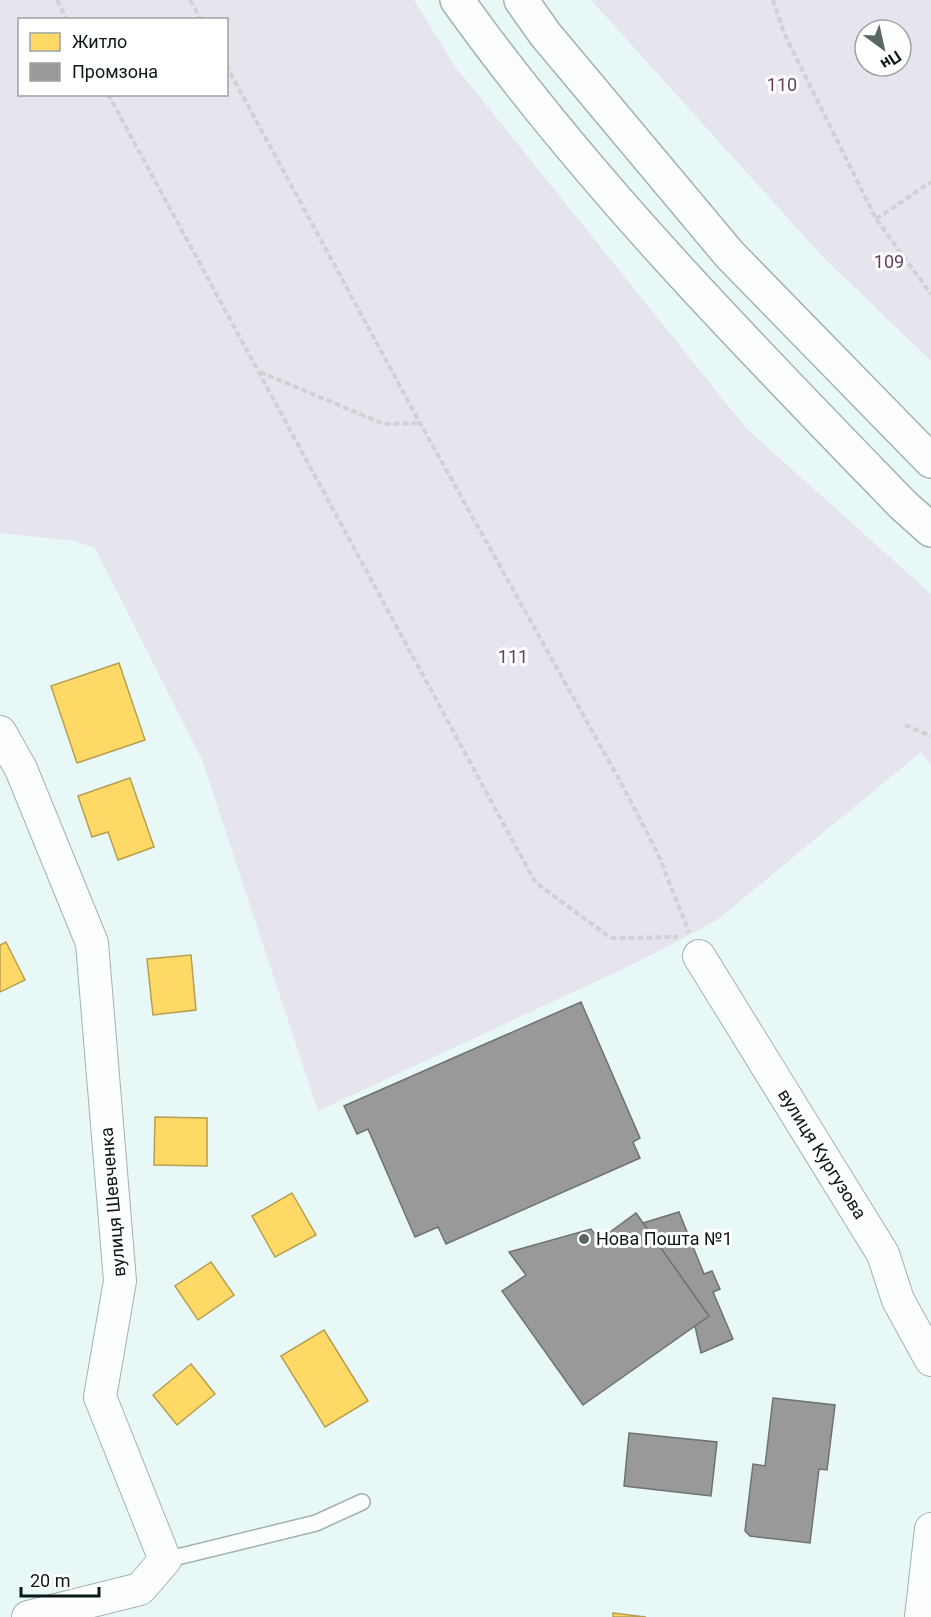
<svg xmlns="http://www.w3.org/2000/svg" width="931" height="1617" viewBox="0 0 931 1617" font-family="Roboto,sans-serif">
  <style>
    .green { fill: #e6e5ed; fill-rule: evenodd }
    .homes { fill: #ffd966; stroke: #b69f4f; stroke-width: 1.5 }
    .industry { fill: #999; stroke: #6e7272; stroke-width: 1.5 }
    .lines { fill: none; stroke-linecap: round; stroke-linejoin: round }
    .lane-casing { stroke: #a3b1b0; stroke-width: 18 }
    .street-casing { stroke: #a3b1b0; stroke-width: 34 }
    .primary-casing { stroke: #a3b1b0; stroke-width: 36 }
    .path { stroke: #ced3d3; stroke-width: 4; stroke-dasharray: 6 3; stroke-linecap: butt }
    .lane { stroke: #fcfefe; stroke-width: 15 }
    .street { stroke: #fcfefe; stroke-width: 32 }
    .primary { stroke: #fcfefe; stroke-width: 33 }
    .poi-dot { fill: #586666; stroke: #fff; stroke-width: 2 }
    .labels { text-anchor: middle; stroke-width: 6; stroke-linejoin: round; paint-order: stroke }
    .park-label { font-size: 18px; fill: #613f63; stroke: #fff }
    .street-label { font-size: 18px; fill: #0b1818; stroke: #fff }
    .poi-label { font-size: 18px; fill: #0b1818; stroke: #fff; text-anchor: start }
  </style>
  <rect width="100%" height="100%" fill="#e8f8f7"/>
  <path class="green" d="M0,0H414L454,65L747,429L931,594V766L921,752L717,920L642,960L318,1111L202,760L95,548L74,541L0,533ZM20,20H226V94H20Z
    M591,0H931V361L822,256ZM865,30H901V66H865Z"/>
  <path class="homes" d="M119,663L145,740L77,763L51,686Z
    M130,778L154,847L118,860L108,832L92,837L78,796Z
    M6,942L25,980L0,992V945Z
    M191,955L196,1010L153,1015L147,959Z
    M155,1117L207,1118V1166L154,1165Z
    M292,1193L316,1235L275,1257L252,1216Z
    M211,1262L234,1295L198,1320L175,1286Z
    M324,1330L368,1401L325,1427L281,1356Z
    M191,1364L215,1394L177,1425L153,1395Z
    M613,1613L646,1617H613Z"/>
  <path class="industry" d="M581,1002L640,1138L633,1142L640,1158L446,1244L438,1227L415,1237L368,1129L357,1134L344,1106Z
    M679,1212L704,1274L712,1271L720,1289L713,1292L733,1339L701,1353L695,1326L709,1316L643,1223Z
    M636,1213L709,1316L583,1405L502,1291L526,1275L509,1252L591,1229L599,1240Z
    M773,1398L835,1405L827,1470L819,1469L810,1543L750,1536L745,1531L753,1464L765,1466Z
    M629,1433L717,1442L711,1496L624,1486Z"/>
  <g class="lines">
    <defs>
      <path id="lane" d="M165,1560L316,1523L362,1502"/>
      <path id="street" d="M0,732L21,769L92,943L120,1281L100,1397L165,1560L140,1589L28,1617
        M699,956L883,1254L898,1300L931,1360
        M921,1617L931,1529"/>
      <path id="primary" d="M457,0C588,183 747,344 903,505L931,530
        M521,0L545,34L730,255L931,461"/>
    </defs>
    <use href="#lane" class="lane-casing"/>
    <use href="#street" class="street-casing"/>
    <use href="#primary" class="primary-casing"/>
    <path class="path" d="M57,0L67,20
      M190,0L201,20
      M773,0L784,33L876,219L931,294
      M226,65L420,423L620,781L657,852L689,932
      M108,94L535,882L611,938L678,937
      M876,219L931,182
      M260,372L384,424L420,423
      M905,725L931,736"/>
    <use href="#lane" class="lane"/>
    <use href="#street" class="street"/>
    <use href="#primary" class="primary"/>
  </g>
  <circle class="poi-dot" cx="584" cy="1239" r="6"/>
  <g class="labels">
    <g class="park-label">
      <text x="782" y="91">110</text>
      <text x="889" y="268">109</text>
      <text x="513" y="663">111</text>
    </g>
    <g class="street-label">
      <text transform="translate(822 1154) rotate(58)" y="6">вулиця Кургузова</text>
      <text transform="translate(113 1202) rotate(-95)" y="6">вулиця Шевченка</text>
    </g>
    <g class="poi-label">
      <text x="596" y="1245">Нова Пошта №1</text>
    </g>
  </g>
  <rect x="18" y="18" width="210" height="78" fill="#ffffff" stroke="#9da3a3" stroke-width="1.5"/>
  <rect x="30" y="33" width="30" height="18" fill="#ffd966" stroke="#9da3a3" stroke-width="1.5"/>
  <text x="72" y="48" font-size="18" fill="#0b1818">Житло</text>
  <rect x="30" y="63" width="30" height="18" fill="#999999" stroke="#9da3a3" stroke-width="1.5"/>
  <text x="72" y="78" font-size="18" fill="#0b1818">Промзона</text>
  <g transform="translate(883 48) rotate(147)"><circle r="28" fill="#ffffff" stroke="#9da3a3" stroke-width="1.5"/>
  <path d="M0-4.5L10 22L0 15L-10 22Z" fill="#586666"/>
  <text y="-9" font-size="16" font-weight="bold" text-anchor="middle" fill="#0b1818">Пн</text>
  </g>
  <path d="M21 1587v9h78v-9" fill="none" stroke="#0b1818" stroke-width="3"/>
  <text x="30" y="1587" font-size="18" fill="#0b1818" stroke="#ffffff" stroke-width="4.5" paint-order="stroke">20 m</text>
</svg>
